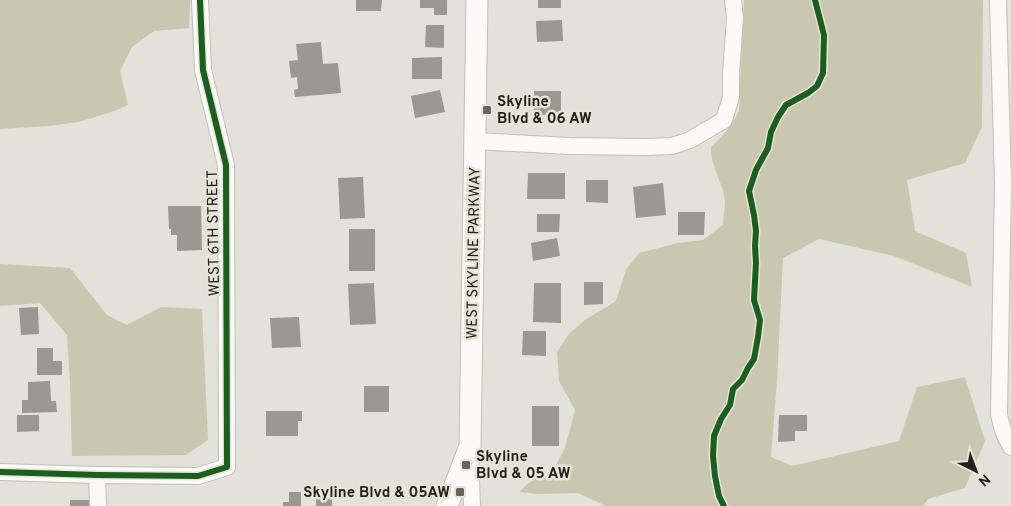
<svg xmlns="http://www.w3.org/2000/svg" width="1011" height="506" viewBox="0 0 1011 506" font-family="Overpass,sans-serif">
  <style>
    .green { fill: #cac7b1 }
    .building { fill: #999893 }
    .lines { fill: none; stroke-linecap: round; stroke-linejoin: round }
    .minor-casing { stroke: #c0bfba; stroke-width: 18 }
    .tertiary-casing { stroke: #c0bfba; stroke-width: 23 }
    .minor { stroke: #fbfaf9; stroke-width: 16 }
    .tertiary { stroke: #fbfaf9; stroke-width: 21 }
    .cycleway-casing { stroke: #e5e4d7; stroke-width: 9 }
    .cycleway { stroke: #1b5e20; stroke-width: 6 }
    .poi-dot { fill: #66655f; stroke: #e5e4d7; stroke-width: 2 }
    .labels { text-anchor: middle; stroke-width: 5; stroke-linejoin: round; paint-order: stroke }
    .poi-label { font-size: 15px; font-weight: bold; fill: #23221d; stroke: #e5e4d7; text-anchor: start }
    .street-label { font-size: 15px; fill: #23221d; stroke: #e5e4d7 }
  </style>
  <rect width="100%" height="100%" fill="#e2e1da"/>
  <path class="green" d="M0,0H190L189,28L154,31L132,47L120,71L128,105L114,111L79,122L48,126L0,129Z
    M744,0H983L982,127L965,163L907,180L915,231L966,253L972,287L894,256L819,239L783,258L777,381L771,457L792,466L899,441L917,387L965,377L985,441L965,488L928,499L923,506H606L578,493L539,494L520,492C529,480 536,479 550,476L565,448L575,410L559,381L557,352L569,334L585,320L616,301L626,270L639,253L678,243L703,240L723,225C723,218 725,209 725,201C723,182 710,166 711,147C723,136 732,125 739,111Z
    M0,264L70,268L107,315L127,325L161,307L202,309L208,440L186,455L72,456L70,383L67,335L40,303L0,306Z"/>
  <path class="building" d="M356,0H382L381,11H356Z
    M420,0H447V15H434V8H420Z
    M538,0H561V8H538Z
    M562,20L563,41L537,42L536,21Z
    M426,25H444V48L425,47Z
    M321,42L323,64L338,63L341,93L295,97L294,90L298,89L297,77L291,78L289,61L298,60L296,44Z
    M442,57V79H412V58Z
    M440,90L445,112L415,118L411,96Z
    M534,91H561V114L534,115Z
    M528,173H565V199H527Z
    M363,177L365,218L340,219L338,178Z
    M586,180H608V203L586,202Z
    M663,183L666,215L636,218L633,187Z
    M168,206H201L202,250L177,251V235H171V229H169Z
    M678,212H705L704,235H678Z
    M537,214H560L559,232H537Z
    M349,229H375V271H349Z
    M557,238L560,256L533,261L531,243Z
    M584,282H603V304L584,305Z
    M374,283L376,324L350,325L348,284Z
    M534,283H561V323L533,322Z
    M38,307L39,334L21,335L19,308Z
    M299,317L301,347L272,348L270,318Z
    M523,331H546V356L522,355Z
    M37,348H53V361H62V375H37Z
    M50,381L51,401H56L57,412L22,413V400H28V382Z
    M364,386H389V412H364Z
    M532,406H559V446H532Z
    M266,411H302V421H298V436H266Z
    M17,415H39V431L17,432Z
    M779,415H807V431H795V441L778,442Z
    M289,492H301V506H283V502H289Z
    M316,499H332V506H316Z
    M70,500H89V506H70Z"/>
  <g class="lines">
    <defs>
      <path id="minor" d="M998,0L1003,184L999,414C1001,426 1004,436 1011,447
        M474,141L570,146L646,147L672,146L690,140L724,120L731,97V74L735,18L733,0
        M470,453L472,506
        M0,472L97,475L198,476L227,467L226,165L203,70L200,0
        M97,475L98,506"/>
      <path id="tertiary" d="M447,506L470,446L477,0"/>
    </defs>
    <use href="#minor" class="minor-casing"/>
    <use href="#tertiary" class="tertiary-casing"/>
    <use href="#minor" class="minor"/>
    <use href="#tertiary" class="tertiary"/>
    <defs>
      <path id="cycleway" d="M0,472L97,475L198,476L227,467L226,165L203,70L200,0
        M724,506L719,496L715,476L713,456L714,436L721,419L730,405L733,389L742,380L748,368L754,359L758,337L760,320L754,300L756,263L755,246L756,231L754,215L749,191L756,170L768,148L771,132L778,117L786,105L808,93L817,86L823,73L824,35L815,0"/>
    </defs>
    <use href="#cycleway" class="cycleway-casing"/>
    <use href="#cycleway" class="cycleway"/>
  </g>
  <g class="poi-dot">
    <rect x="482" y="105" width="10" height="10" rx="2.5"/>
    <rect x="461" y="460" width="10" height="10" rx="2.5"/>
    <rect x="455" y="487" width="10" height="10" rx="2.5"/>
  </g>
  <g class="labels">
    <g class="poi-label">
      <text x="497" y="106">Skyline<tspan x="497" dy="17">Blvd &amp; 06 AW</tspan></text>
      <text x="476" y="461">Skyline<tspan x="476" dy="17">Blvd &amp; 05 AW</tspan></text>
      <text x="450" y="497" text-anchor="end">Skyline Blvd &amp; 05AW</text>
    </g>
    <g class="street-label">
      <text transform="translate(213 233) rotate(-91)" y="5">WEST 6TH STREET</text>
      <text transform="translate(473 253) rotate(-89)" y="5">WEST SKYLINE PARKWAY</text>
    </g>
  </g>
  <g transform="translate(976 471) rotate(138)" stroke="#e5e4d7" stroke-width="4" paint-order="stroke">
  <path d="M0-4L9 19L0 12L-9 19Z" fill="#23221d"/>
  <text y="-8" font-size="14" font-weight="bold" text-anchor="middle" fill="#23221d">N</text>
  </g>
</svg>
